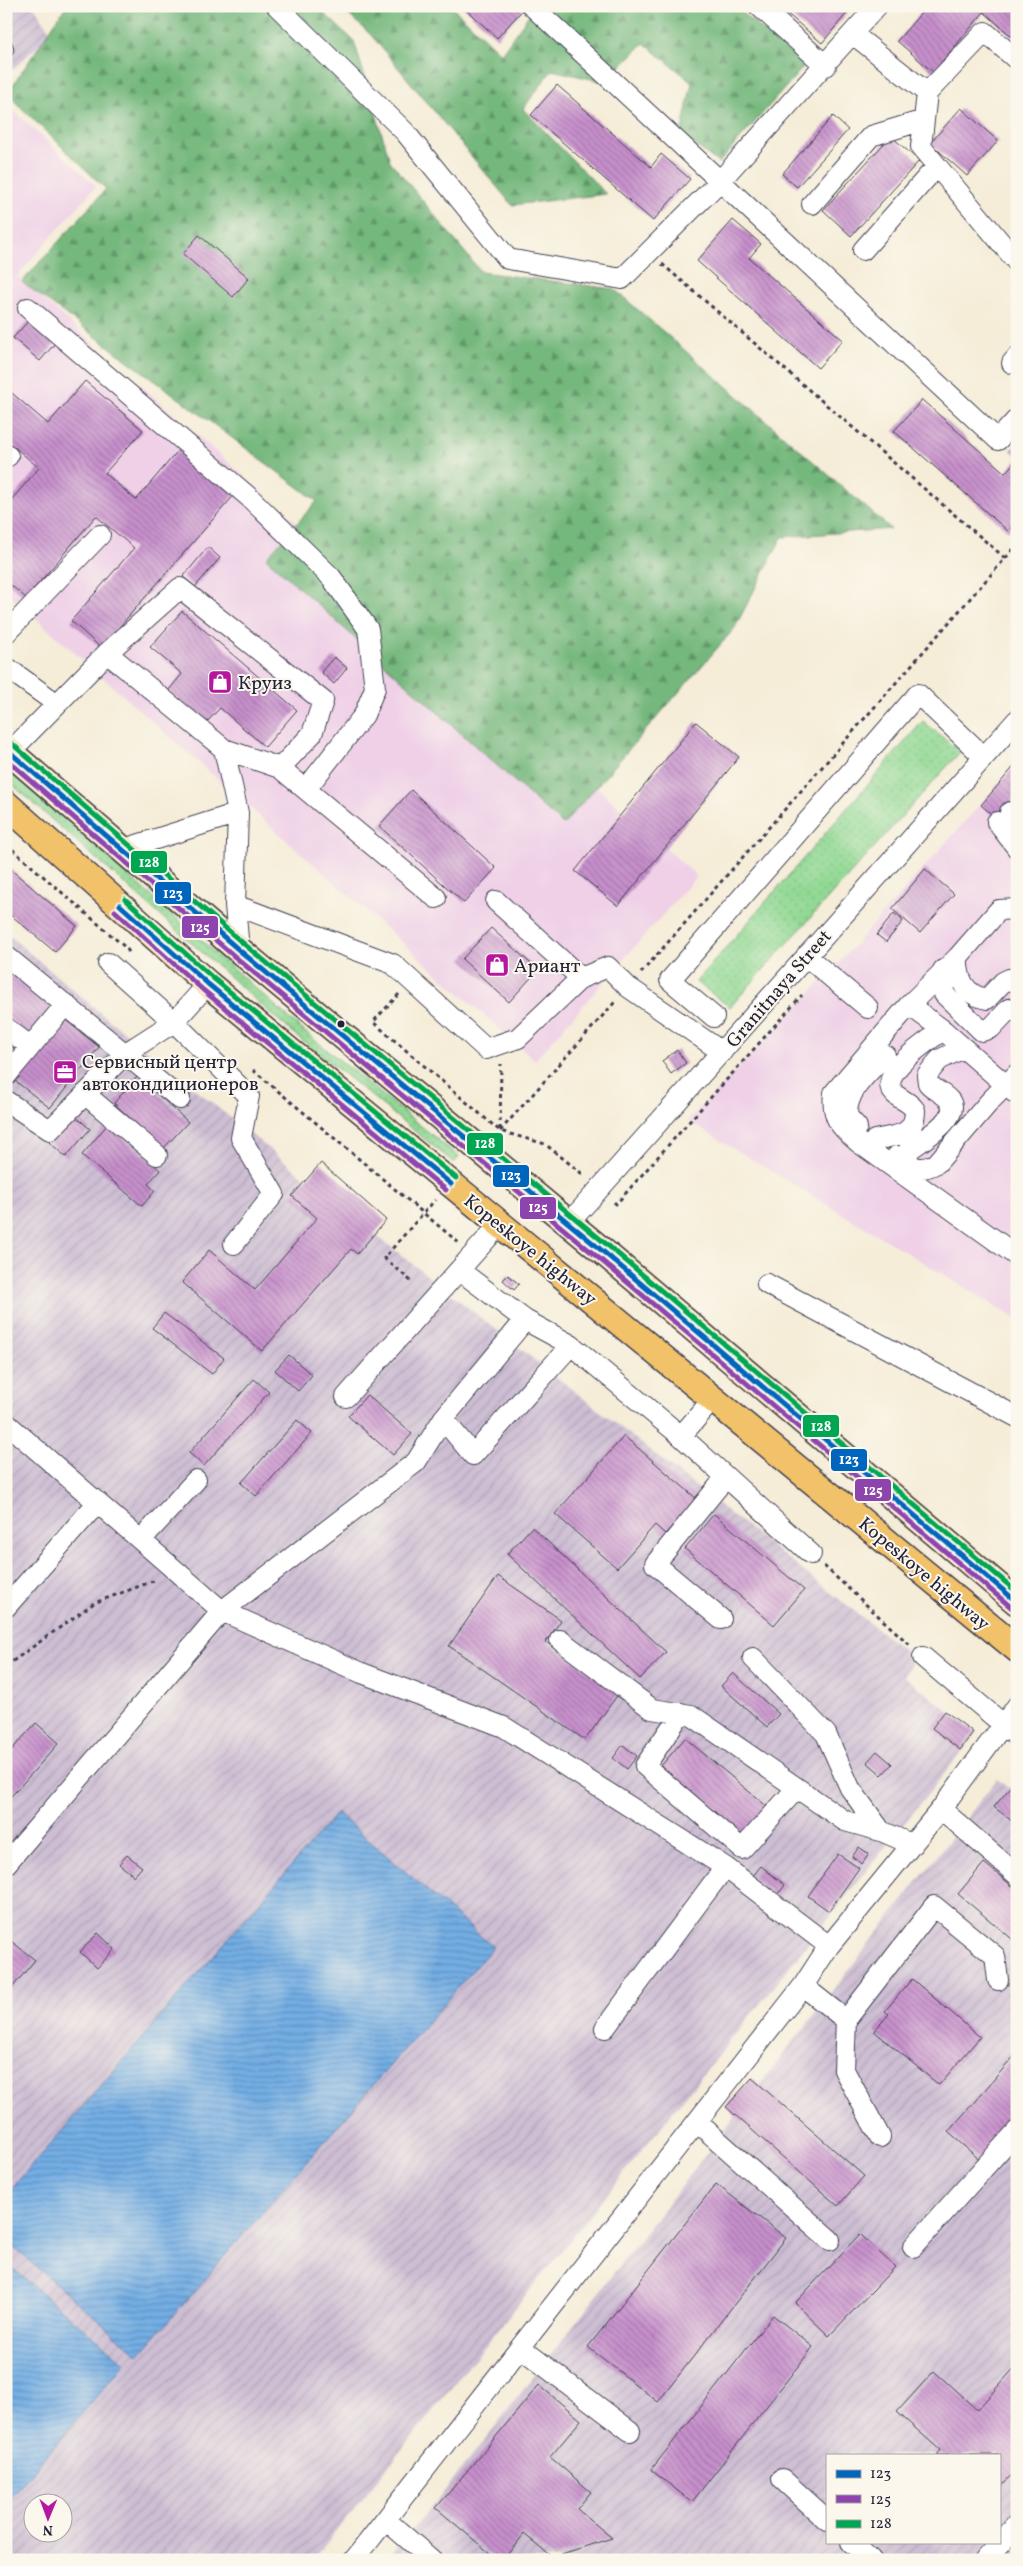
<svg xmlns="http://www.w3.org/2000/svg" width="1023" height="2566" viewBox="0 0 1023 2566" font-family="Vollkorn,serif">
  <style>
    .built { fill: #efd0e7 }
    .industrial { fill: url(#industrial-furrows); fill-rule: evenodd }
    .green { fill: url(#green-dots); stroke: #597d67 }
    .forest { fill: url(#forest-firs); stroke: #4b6d5c }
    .water { fill: url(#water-rules); stroke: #4a6890 }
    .building { fill: url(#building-back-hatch) }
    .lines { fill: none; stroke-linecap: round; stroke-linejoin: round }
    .minor-casing { stroke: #424053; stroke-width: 22 }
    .major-casing { stroke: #424053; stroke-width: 29 }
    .path { stroke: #424053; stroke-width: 3; stroke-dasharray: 4 4; stroke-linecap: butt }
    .minor { stroke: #fff; stroke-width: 20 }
    .major { stroke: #f2c26a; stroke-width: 26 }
    .bus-1-casing { stroke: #fbf7ec; stroke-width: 9 }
    .bus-2-casing { stroke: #fbf7ec; stroke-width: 9 }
    .bus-3-casing { stroke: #fbf7ec; stroke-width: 9 }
    .bus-1 { stroke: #0065bd; stroke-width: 5 }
    .bus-2 { stroke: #8e44ad; stroke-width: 5 }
    .bus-3 { stroke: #00a651; stroke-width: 5 }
    .bus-dot { fill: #22223b; stroke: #fbf7ec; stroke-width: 2 }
    .labels { text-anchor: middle; stroke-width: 4; stroke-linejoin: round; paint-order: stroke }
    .poi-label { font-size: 19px; fill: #22223b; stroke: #fbf7ec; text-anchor: start }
    .street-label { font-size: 19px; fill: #22223b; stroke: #fbf7ec }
    .line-badge { stroke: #fbf7ec; stroke-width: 2 }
    .badge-label { font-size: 14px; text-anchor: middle; font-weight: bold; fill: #fff }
  </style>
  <defs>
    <pattern id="industrial-furrows" width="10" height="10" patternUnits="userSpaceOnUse" patternTransform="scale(1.25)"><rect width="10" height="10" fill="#cdbed3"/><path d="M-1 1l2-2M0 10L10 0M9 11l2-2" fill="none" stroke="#b0a3b6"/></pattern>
    <pattern id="green-dots" width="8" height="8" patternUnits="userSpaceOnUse" patternTransform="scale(1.25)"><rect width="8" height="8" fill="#90d893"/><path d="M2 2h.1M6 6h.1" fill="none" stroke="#7cb980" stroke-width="1.8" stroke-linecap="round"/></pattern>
    <pattern id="forest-firs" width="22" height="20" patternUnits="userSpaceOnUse" patternTransform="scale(1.25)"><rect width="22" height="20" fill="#74b87d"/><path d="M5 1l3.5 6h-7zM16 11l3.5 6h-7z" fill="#5f9568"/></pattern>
    <pattern id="water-rules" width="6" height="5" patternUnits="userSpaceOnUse" patternTransform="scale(1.25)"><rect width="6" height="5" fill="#73aee4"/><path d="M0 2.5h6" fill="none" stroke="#5e8dba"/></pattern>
    <pattern id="building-back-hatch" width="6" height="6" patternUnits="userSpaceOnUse" patternTransform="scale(1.25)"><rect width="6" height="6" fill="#c790cc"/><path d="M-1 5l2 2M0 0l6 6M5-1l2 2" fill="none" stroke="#a175a7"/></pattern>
  </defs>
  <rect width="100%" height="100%" fill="#fbf7ec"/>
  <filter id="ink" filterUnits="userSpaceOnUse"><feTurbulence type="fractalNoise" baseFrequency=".02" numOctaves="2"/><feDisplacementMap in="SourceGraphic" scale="10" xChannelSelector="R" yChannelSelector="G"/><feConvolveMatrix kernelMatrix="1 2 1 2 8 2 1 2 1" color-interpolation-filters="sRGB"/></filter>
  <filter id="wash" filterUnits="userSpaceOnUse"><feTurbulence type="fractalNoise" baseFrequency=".0096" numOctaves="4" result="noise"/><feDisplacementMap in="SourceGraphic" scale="20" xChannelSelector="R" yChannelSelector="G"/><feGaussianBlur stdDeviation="1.12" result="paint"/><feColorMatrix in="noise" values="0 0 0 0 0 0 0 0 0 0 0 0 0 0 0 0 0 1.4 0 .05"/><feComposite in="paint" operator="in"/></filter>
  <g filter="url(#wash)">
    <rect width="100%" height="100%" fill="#f5edd8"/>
    <path class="built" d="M6,104L96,186L17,276L697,876L535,1060L6,592Z
      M1017,763V1319L688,1121L836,966Z"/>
    <path class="industrial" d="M6,6H34L51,33L6,76Z
      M6,933L92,1006L382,1240L914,1658L904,1676L977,1733L313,2560H6ZM32,2504H62V2534H32Z
      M997,1779L1017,1795V2560H385L441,2496ZM827,2455H999V2542H827Z"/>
    <path class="green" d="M923,721L960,752L730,1007L696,982Z
      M6,767L299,1027L459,1157L454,1163L293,1033L6,779Z"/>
    <path class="forest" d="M66,6H316L354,41L390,161L481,272L614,289L891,529L782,537L734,629L563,825L266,558L317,501L22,282L106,189L7,94Z
      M339,6H451L501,54L535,6H734L805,65L719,163L681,135L692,82L644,43L604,82L552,70L523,109L606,194L512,205L371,35Z"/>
    <path class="water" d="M337,1813L493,1947L139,2355L6,2241V2195Z
      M6,2263L125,2363L6,2503Z"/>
    <g id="blocks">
      <path class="building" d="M462,6H526L497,38Z
        M778,6H853L822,43Z
        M927,6H1017V41L984,12L933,72L897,41Z
        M6,36L12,42L14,51L6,62Z
        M557,85L651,167L661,154L690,179L653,221L531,115Z
        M961,108L998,141L967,176L930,143Z
        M833,116L848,130L797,187L782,174Z
        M891,136L919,161L851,236L823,210Z
        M733,220L761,244L749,258L843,340L818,368L697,261Z
        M199,235L249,278L233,297L183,254Z
        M30,319L56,342L40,361L13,338Z
        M85,381L143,430L105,473L136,500L182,446L236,493L101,648L71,621L134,548L96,516L26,598L6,581V506L39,468L10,443L6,448V388L48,424Z
        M922,400L1005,473L1017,459V521L1008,531L894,431Z
        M1017,443V456L1011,450Z
        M208,547L220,558L195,587L183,577Z
        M182,611L297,710L265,747L220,708L206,723L168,691L182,674L150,647Z
        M334,657L347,668L334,684L321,672Z
        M696,722L739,757L618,906L575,871Z
        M1017,763V796L997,819L981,805Z
        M411,790L496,868L464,903L379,826Z
        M8,867L77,926L55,952L6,911V870Z
        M925,869L954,894L920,933L892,909Z
        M894,913L903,921L886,942L877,935Z
        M491,928L538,970L509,1002L462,959Z
        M6,968L52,1006L27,1035L6,1017Z
        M63,1018L99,1047L50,1108L14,1080Z
        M6,1043L16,1050L6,1063Z
        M677,1050L686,1063L671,1074L662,1061Z
        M138,1076L188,1122L163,1149L114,1103Z
        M73,1114L90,1129L66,1157L49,1142Z
        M107,1125L160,1170L148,1184L155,1191L142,1206L82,1155Z
        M321,1163L386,1220L357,1254L351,1249L262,1351L182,1282L209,1250L255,1290L317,1218L292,1196Z
        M508,1275L519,1284L514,1290L503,1280Z
        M164,1313L224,1358L212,1374L152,1328Z
        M289,1355L312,1375L298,1391L275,1370Z
        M254,1379L269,1392L204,1466L189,1453Z
        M367,1395L412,1434L393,1455L348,1416Z
        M297,1420L312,1433L256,1496L241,1483Z
        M624,1436L697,1499L665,1534L655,1525L617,1568L555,1514Z
        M714,1514L804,1590L774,1625L685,1549Z
        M532,1527L666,1652L640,1679L507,1554Z
        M498,1576L561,1620L546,1642L619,1693L585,1740L449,1646Z
        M733,1673L779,1714L767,1727L721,1686Z
        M945,1711L973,1732L960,1750L932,1728Z
        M36,1723L59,1743L6,1802V1756Z
        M685,1738L770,1809L745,1838L661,1766Z
        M623,1745L637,1756L627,1769L613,1758Z
        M877,1751L892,1764L882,1775L867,1762Z
        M1017,1779V1825L994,1807Z
        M859,1847L869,1854L862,1864L852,1857Z
        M838,1854L859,1868L829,1911L808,1896Z
        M127,1855L142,1867L134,1876L119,1864Z
        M984,1863L1017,1890V1943L958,1894Z
        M761,1866L785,1885L777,1896L752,1877Z
        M98,1933L115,1949L97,1968L80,1952Z
        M6,1937L35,1960L6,1995Z
        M912,1979L980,2037L939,2085L874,2031L889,2014L885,2011Z
        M1017,2053V2118L980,2160L948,2132Z
        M752,2078L864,2176L838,2206L726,2107Z
        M716,2184L786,2238L658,2402L588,2347Z
        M860,2234L895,2267L829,2336L795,2303Z
        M773,2315L813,2347L692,2502L651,2470Z
        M1017,2365V2469L999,2488V2455H936L940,2450L897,2412L934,2371L977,2410Z
        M539,2385L581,2420L550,2457L591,2492L577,2509L612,2538L552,2557L524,2534L503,2560H498L436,2508Z"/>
    </g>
  </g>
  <g filter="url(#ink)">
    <use href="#blocks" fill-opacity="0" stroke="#424053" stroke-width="1"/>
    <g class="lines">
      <defs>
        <path id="minor" d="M277,6L405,132L508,259L622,279L720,181L877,6
          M532,6L998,440L1017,419
          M759,6L826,66
          M853,34L927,93L985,32L1017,60
          M927,93L921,147L1017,262
          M812,204L871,136L924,120
          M863,250L937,166
          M28,308L250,498L331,577L368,629L375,688L364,715L306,789
          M1012,363L1017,357
          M6,457L8,456
          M6,633L100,535
          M107,653L180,588L323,701L312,734L280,768
          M6,667L57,704
          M224,749L280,768L436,898
          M10,752L107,653L224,749L238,813L235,905L239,950
          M1010,812L1017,819
          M997,822L1017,848
          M121,850L238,813
          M496,901L581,978
          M235,905L393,964L486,1049L518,1038L581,978L608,967L628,987L722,1052
          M1017,909L999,910L958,957L909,1005L834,1093C831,1117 840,1127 858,1142L1017,1256
          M6,956L180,1099
          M806,956L868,1008
          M958,957C957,978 964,995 987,999L1003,982L1009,979L1017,983
          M108,963L174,1022L249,1096L241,1138L274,1194L234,1244
          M943,970L944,994L982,1031L991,1028L1009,1009L1017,1012
          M909,1005L943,1030L1015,1093
          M714,1017L670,980L918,694L984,757
          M6,1028L30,1046
          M6,1076L66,1004
          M85,1094L157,1155
          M6,1101L50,1130L126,1053L174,1022L208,984
          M857,1127L847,1116C846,1090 868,1074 885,1055
          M875,1140C896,1135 915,1137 915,1110C909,1101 900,1100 894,1093C876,1073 930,1040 943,1030
          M897,1156C912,1167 919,1173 937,1163L991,1100L1017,1074
          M906,1163L909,1150C921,1141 961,1118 950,1101C945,1094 934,1090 928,1083L927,1075L939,1060L963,1048
          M568,1224L1017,720
          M459,1270L525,1320L571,1345L681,1436L811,1554
          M767,1284L1017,1417
          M346,1397L501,1223
          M443,1419L473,1455L571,1345
          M6,1423L222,1611L362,1673L504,1727L725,1867L829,1946
          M681,1436L714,1398
          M141,1540L196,1480
          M6,1607L98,1502
          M721,1619L655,1564L726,1477
          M560,1640L652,1709L691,1715L845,1821L881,1831L911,1844
          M923,1657L1017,1736
          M753,1658L826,1734L850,1788L881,1831
          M681,1713L645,1766L742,1849L797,1788
          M941,1809L1017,1875
          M6,1864L222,1611L416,1462L443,1419L525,1320
          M803,1986L846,2020
          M605,2028L725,1867
          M697,2122L830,2240
          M880,2137L844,2070L846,2020L934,1906L995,1956L998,1980
          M913,2247L1017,2131
          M521,2348L630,2431
          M782,2479L827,2520
          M387,2521L432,2560
          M851,2542L871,2560
          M354,2560L803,1986L829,1946L941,1809L1017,1706
          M985,2560L1017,2524"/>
        <path id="major" d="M6,749L239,950L606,1254L1017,1602
          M6,804L208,984L1017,1649"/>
      </defs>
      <use href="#minor" class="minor-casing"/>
      <use href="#major" class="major-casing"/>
      <path class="path" d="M662,264L1005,558
        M6,844L126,948L131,955
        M641,973L1017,545
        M399,994L373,1022L500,1131L545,1144L585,1176
        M253,1070L459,1243
        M500,1130L501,1064
        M500,1131L615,1002
        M614,1202L616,1204L802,995
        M411,1281L384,1258L435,1200
        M824,1566L910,1645
        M6,1666L94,1603L156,1580"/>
      <use href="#minor" class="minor"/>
      <use href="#major" class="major"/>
      <defs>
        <path id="bus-1" d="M6,749L239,950L606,1254L1017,1602
          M120,905L208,984L451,1184"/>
        <path id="bus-2" d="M6,759L234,956L601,1260L1012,1608
          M115,911L203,990L446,1190"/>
        <path id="bus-3" d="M11,743L244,944L611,1248L1017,1592
          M125,899L213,978L456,1178"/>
      </defs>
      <use href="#bus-1" class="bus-1-casing"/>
      <use href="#bus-2" class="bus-2-casing"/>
      <use href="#bus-3" class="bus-3-casing"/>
      <use href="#bus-1" class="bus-1"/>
      <use href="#bus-2" class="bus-2"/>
      <use href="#bus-3" class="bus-3"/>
    </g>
  </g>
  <defs>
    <symbol id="shop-square" viewBox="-11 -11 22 22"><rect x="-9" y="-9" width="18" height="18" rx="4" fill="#b5179e" stroke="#fbf7ec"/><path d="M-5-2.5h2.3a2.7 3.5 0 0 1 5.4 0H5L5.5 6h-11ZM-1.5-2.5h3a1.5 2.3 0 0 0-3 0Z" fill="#fff"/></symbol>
    <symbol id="office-square" viewBox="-11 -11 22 22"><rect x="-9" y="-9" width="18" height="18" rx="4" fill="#b5179e" stroke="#fbf7ec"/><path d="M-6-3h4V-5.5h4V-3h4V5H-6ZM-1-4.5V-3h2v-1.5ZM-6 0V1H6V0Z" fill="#fff"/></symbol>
  </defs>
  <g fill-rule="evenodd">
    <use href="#shop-square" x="206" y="668" width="28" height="28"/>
    <use href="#shop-square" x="483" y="951" width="28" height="28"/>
    <use href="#office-square" x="51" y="1058" width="28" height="28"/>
  </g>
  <circle class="bus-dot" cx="341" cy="1024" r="4.5"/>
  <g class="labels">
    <g class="poi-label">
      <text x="238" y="689">Круиз</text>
      <text x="514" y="972">Ариант</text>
      <text x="82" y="1068">Сервисный центр<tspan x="82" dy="22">автокондиционеров</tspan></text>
    </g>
    <g class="street-label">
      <text transform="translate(778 988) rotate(-49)" y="7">Granitnaya Street</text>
      <text transform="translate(531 1249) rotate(39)" y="7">Kopeskoye highway</text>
      <text transform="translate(925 1573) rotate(40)" y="7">Kopeskoye highway</text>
    </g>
  </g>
  <g class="line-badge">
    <rect x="130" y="850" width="38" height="24" rx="5" fill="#00a651"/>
    <rect x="154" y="881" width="38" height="24" rx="5" fill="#0065bd"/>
    <rect x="181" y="915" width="38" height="24" rx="5" fill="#8e44ad"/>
    <rect x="466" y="1132" width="38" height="24" rx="5" fill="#00a651"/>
    <rect x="492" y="1164" width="38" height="24" rx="5" fill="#0065bd"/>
    <rect x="519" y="1196" width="38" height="24" rx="5" fill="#8e44ad"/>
    <rect x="802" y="1414" width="38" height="24" rx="5" fill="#00a651"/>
    <rect x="830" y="1448" width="38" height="24" rx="5" fill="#0065bd"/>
    <rect x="854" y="1478" width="38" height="24" rx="5" fill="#8e44ad"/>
  </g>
  <g class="badge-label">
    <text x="149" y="867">128</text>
    <text x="173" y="898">123</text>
    <text x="200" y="932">125</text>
    <text x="485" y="1148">128</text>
    <text x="511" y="1180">123</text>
    <text x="538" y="1212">125</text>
    <text x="821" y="1431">128</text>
    <text x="849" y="1464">123</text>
    <text x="873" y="1495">125</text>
  </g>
  <rect width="1023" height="2566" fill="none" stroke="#fbf7ec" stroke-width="25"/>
  <rect x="826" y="2454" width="175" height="90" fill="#fbf7ec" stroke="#a4a2a5"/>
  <rect x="836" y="2470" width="25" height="8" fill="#0065bd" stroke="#a4a2a5"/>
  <text x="870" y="2478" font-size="15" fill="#22223b">123</text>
  <rect x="836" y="2495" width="25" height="8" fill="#8e44ad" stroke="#a4a2a5"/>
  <text x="870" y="2504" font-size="15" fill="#22223b">125</text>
  <rect x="836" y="2520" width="25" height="8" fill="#00a651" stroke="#a4a2a5"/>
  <text x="870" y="2528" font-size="15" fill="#22223b">128</text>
  <g transform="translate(48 2518) rotate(181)"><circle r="24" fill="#fbf7ec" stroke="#a4a2a5"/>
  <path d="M0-4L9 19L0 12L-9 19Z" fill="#b5179e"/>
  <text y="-8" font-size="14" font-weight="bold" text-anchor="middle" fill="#22223b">N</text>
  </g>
</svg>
